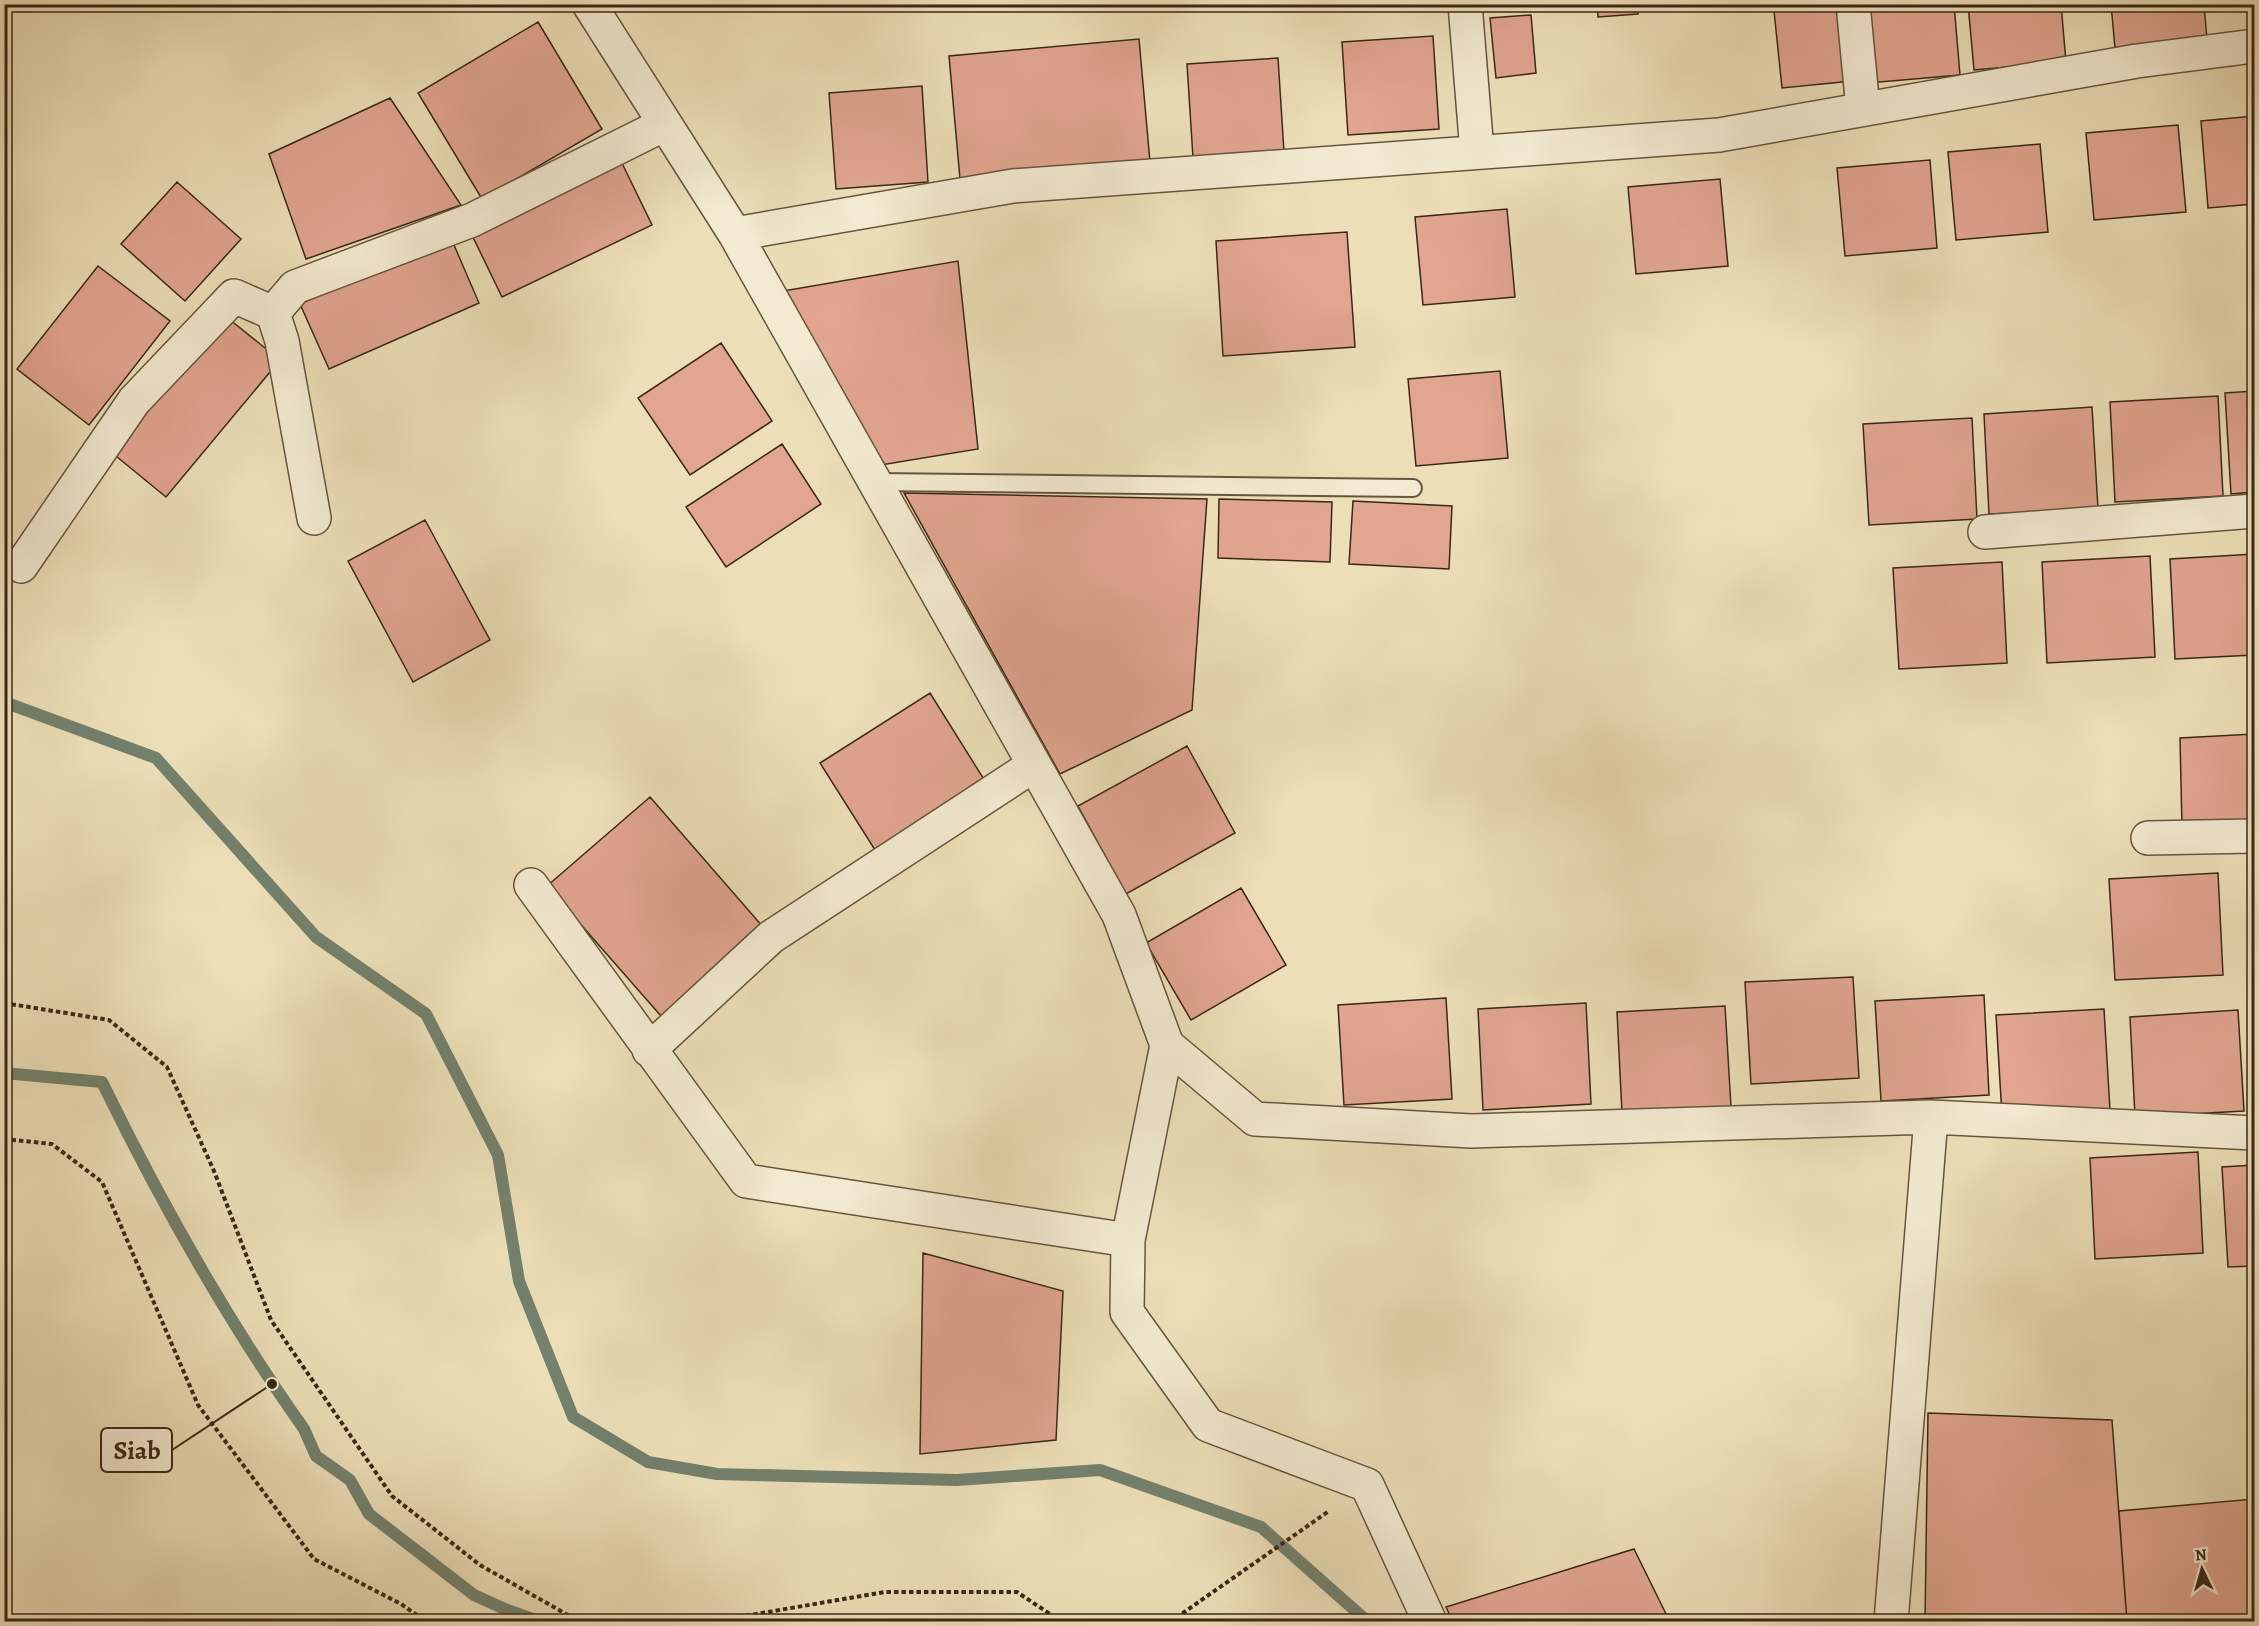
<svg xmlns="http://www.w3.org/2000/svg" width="2259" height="1626" viewBox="0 0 2259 1626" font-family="Alegreya,serif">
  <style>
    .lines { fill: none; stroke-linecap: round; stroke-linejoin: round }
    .stream { stroke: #73816e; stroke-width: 12 }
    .building { fill: #e1a590; stroke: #3a2814; stroke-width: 1.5 }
    .lane-casing { stroke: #66563d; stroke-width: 20 }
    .street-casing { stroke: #66563d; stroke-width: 36 }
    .path { stroke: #3a2814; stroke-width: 4; stroke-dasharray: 4.5 3; stroke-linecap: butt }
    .lane { stroke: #f3ead1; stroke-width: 16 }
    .street { stroke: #f3ead1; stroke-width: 33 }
    .leader { fill: none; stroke: #3a2814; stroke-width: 2 }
    .callout-dot { fill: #3a2814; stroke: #f3ead1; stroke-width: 2 }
    .callout { fill: #f3ead1; stroke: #3a2814; stroke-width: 2 }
    .callout-label { font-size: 26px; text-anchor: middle; font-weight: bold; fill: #3a2814 }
  </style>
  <rect width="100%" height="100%" fill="#ecdfb8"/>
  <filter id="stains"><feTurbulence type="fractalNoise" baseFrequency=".00333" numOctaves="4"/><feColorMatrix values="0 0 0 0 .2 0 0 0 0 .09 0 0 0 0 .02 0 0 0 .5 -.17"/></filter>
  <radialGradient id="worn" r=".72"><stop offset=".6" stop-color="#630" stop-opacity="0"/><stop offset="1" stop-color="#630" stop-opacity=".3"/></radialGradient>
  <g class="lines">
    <path class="stream" d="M4,702L156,758L316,937L426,1014L498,1155L519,1281L573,1417L648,1462L717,1474L957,1480L1100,1470L1261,1527L1368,1622
      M4,1073L102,1082C161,1203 226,1319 304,1429L316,1456L350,1480L369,1514L474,1595L507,1610L541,1622"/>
  </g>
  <path class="building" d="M1597,4H1638V14L1598,17Z
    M1845,4L1852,81L1782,88L1774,11Z
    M1861,4H1954L1960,75L1868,83Z
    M1968,4H2061L2066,62L1974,70Z
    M2111,4H2204L2207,40L2115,48Z
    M1531,15L1536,73L1496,78L1490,18Z
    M538,22L602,129L482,199L418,93Z
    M1433,36L1439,129L1348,135L1342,42Z
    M1139,39L1150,162L960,179L949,56Z
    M1278,58L1284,152L1193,158L1187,64Z
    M922,86L928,182L836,189L829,93Z
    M390,98L461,205L306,259L269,154Z
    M2254,116V204L2208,208L2201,121Z
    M2178,125L2186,212L2094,220L2086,133Z
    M2040,144L2048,232L1956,240L1948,152Z
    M619,157L652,225L502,297L469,229Z
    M1930,160L1937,248L1845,256L1837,168Z
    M1720,179L1728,266L1636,274L1628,187Z
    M177,182L241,239L185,301L121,244Z
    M1507,209L1515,297L1423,305L1415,217Z
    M1347,232L1355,347L1223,356L1216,241Z
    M451,238L479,303L329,369L300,304Z
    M958,261L978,449L881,465L783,291Z
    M98,266L170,321L89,425L17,369Z
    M224,315L280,360L166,497L111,452Z
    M721,343L772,421L690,475L638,398Z
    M1500,371L1508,458L1416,466L1408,379Z
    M2254,391V492L2231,494L2225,393Z
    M2218,396L2223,496L2115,502L2110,402Z
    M2092,407L2098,509L1989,514L1984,414Z
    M1972,418L1977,519L1869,525L1863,424Z
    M782,444L821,504L726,567L686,507Z
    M904,493L1207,499L1192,710L1060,774Z
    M1219,499L1332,502L1330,562L1218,558Z
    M1353,501L1452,506L1449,569L1349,564Z
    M425,520L490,640L413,682L348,561Z
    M2254,554V655L2175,659L2170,559Z
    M2150,556L2155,657L2047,663L2042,562Z
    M2002,562L2007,663L1899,669L1893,568Z
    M930,693L985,781L875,850L820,763Z
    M2254,734V827L2182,828L2180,738Z
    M1187,746L1235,833L1126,894L1078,806Z
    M650,797L763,927L661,1016L547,886Z
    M2218,873L2223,975L2115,980L2109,879Z
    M1241,888L1286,965L1191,1020L1146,943Z
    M1853,977L1859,1078L1751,1084L1745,982Z
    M1984,995L1989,1095L1881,1101L1875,1001Z
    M1446,998L1452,1099L1344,1105L1338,1005Z
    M1586,1003L1591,1104L1483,1110L1478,1009Z
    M1725,1006L1731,1107L1622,1113L1617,1012Z
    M2104,1009L2110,1110L2002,1116L1996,1015Z
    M2238,1010L2244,1111L2135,1117L2130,1017Z
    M2198,1152L2203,1253L2095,1259L2090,1158Z
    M2254,1165V1266L2228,1267L2222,1167Z
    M923,1253L1063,1291L1056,1440L920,1454Z
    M1928,1413L2112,1420L2127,1622H1925Z
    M2254,1499V1622H2127L2119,1511Z
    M1634,1549L1670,1622H1453L1446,1607Z"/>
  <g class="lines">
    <defs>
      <path id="lane" d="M874,482L1413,488"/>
      <path id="street" d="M589,4L735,234L1119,915L1167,1045L1128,1240L1127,1312L1208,1425L1367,1485L1430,1622
        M1465,4L1477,152
        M1853,4L1863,109
        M735,234L1013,186L1719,135L2137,61L2254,46
        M314,518L282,341L273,313L295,287L472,220L665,124
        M1985,532L2254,511
        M21,566L134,401L234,296L273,313
        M2148,838L2254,836
        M531,885L746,1181L1128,1240
        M1167,1045L1255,1119L1471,1131L1931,1117L2254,1133
        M649,1050L771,937L1034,765
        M1891,1622L1931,1117"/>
    </defs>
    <use href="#lane" class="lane-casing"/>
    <use href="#street" class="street-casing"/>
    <path class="path" d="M4,1003L109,1020L167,1067L214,1171L271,1320L392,1496L480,1565L580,1622
      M4,1139L52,1144L102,1182L198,1405L314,1559L401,1604L427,1622
      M709,1622L885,1592H1017L1062,1622
      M1170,1622L1329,1511"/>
    <use href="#lane" class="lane"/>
    <use href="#street" class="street"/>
  </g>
  <path class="leader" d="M272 1384L172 1450"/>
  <circle class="callout-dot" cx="272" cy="1384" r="6"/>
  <rect class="callout" x="101" y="1428" width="71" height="44" rx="6"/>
  <g class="callout-label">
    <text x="137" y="1459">Siab</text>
  </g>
  <rect width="2259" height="1626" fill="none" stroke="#ecdfb8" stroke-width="24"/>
  <rect x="6" y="6" width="2247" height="1614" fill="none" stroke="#3a2814" stroke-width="3"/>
  <rect x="12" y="12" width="2235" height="1602" fill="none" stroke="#3a2814" stroke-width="1.5"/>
  <g transform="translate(2202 1569) rotate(355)" stroke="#f3ead1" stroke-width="4.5" paint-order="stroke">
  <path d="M0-4.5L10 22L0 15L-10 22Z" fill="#3a2814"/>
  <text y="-9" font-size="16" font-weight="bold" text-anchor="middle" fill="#3a2814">N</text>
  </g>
  <rect width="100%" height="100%" filter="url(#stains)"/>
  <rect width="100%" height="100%" fill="url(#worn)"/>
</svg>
